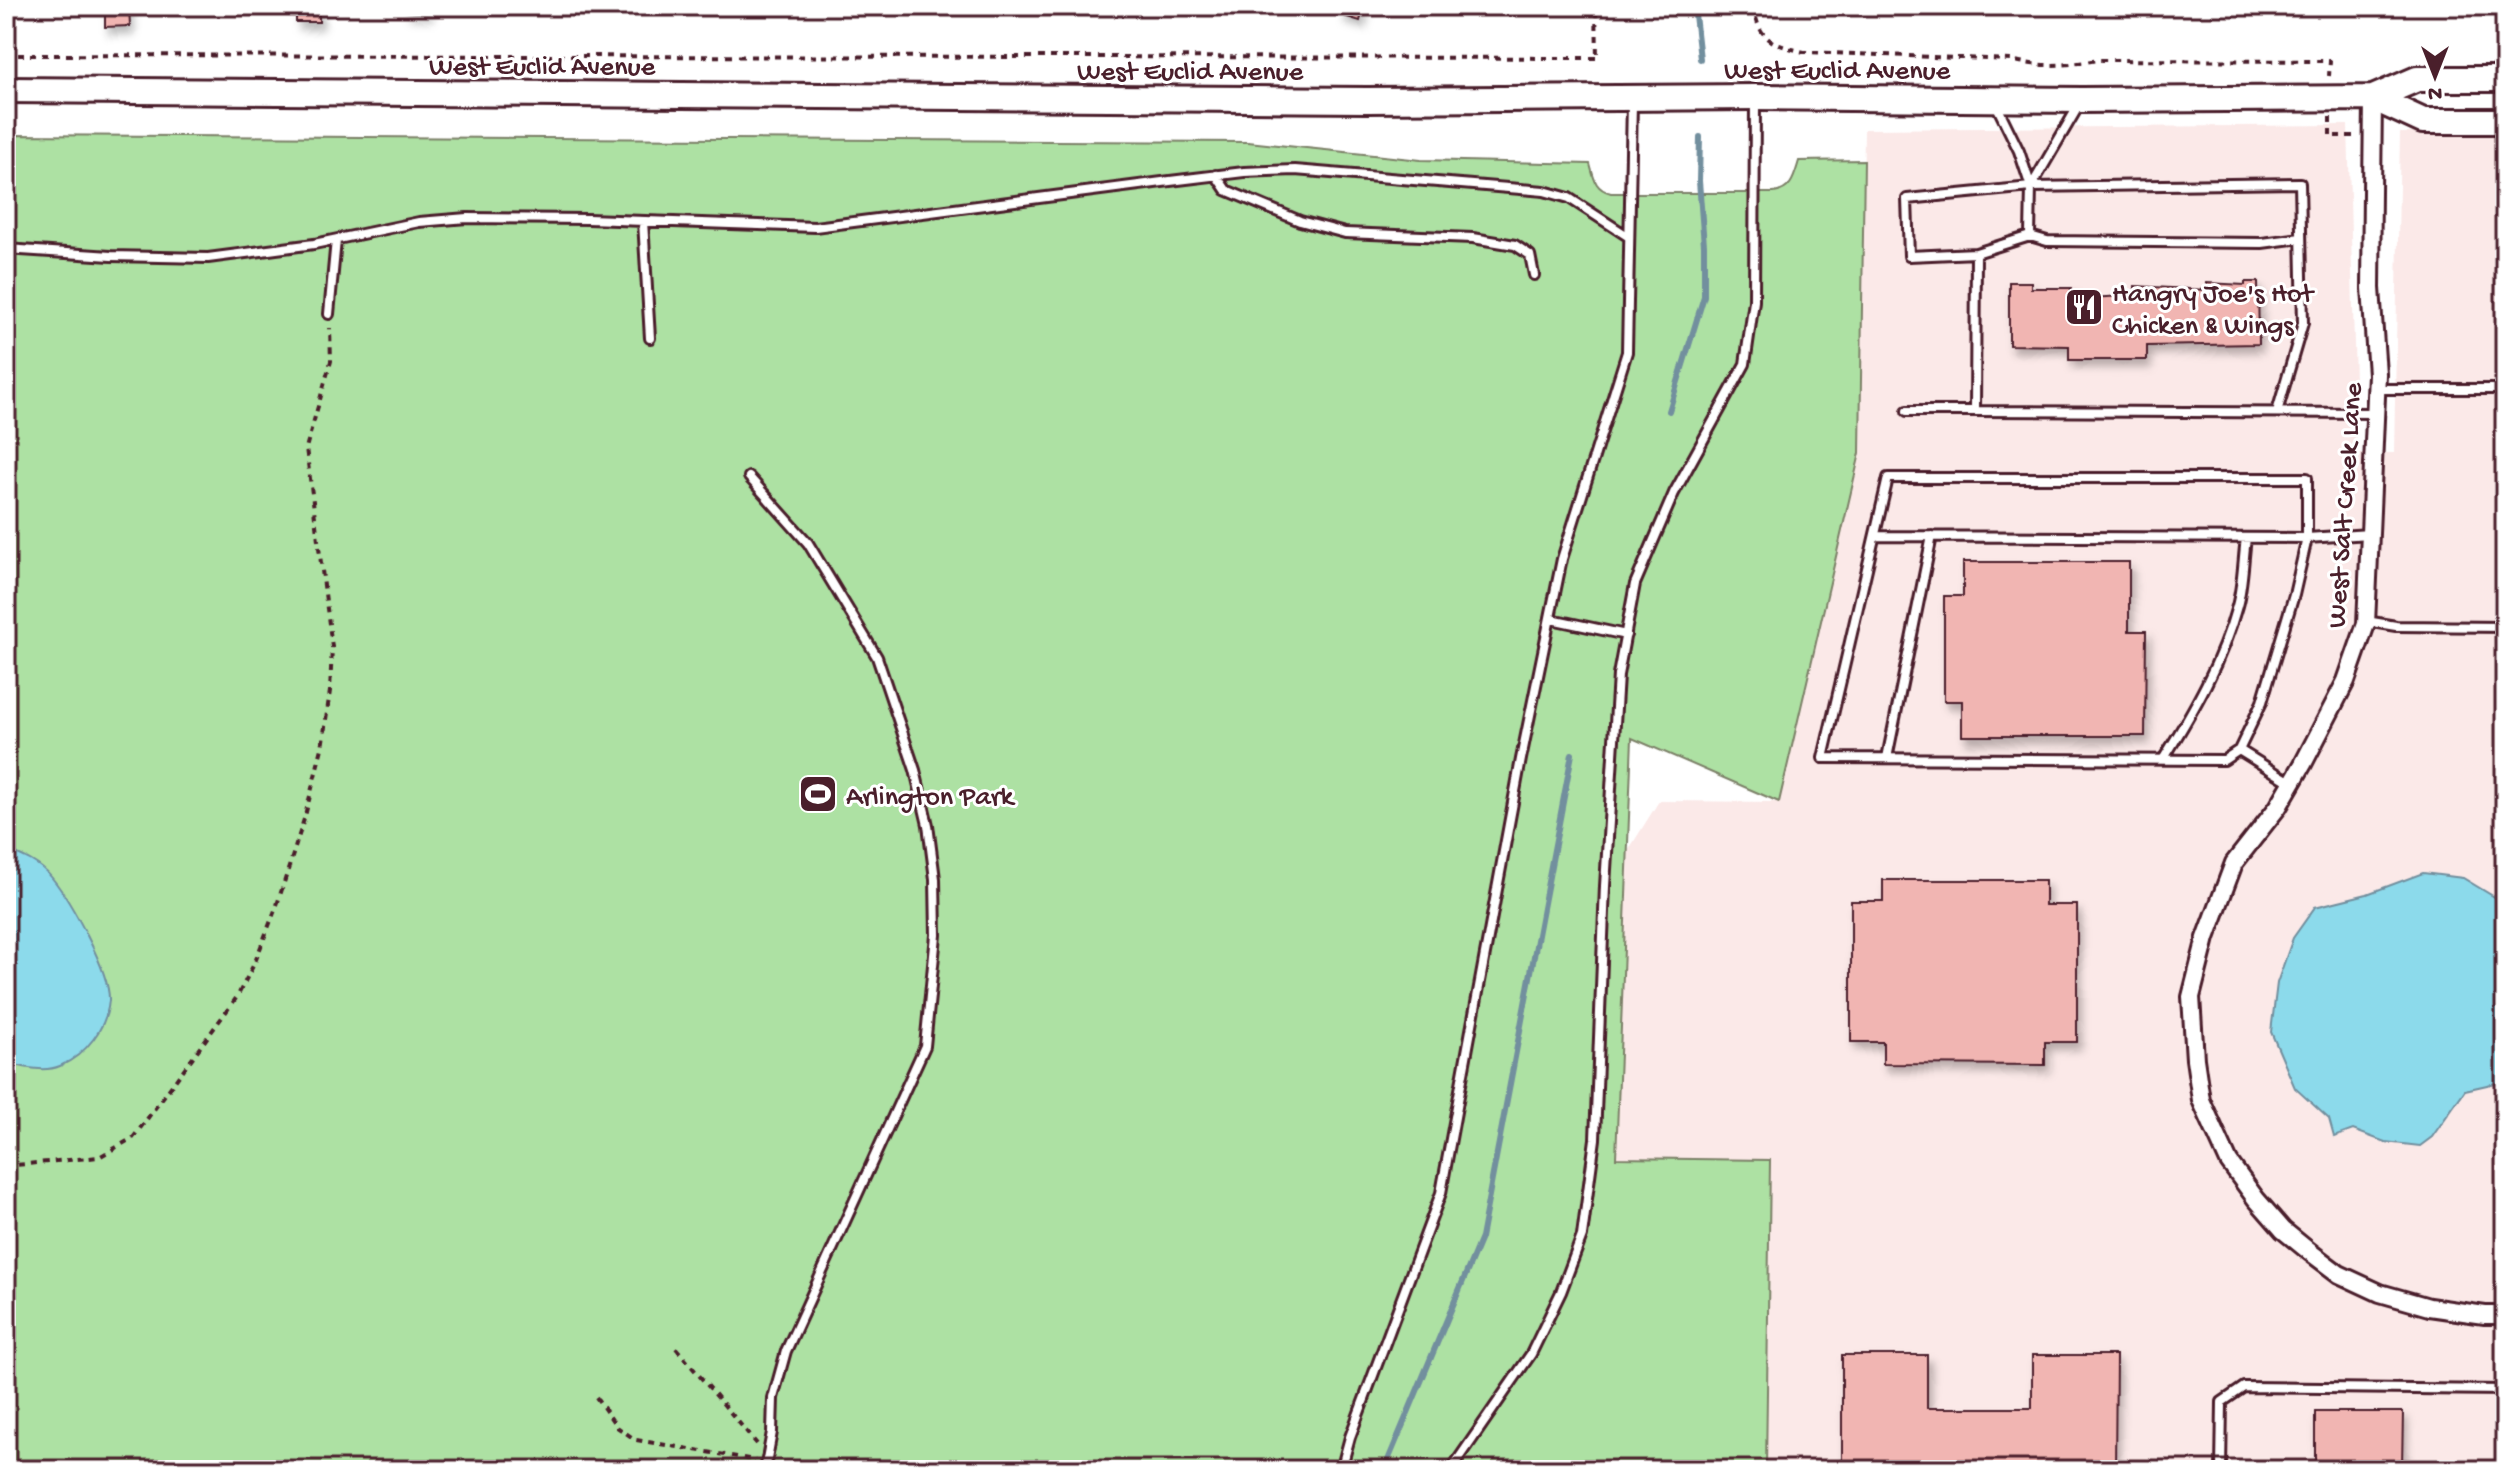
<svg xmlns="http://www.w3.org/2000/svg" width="2511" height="1476" viewBox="0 0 2511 1476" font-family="'Gochi Hand',sans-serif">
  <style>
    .built { fill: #fbe9e8 }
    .green { fill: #ade1a3; stroke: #7c8067; stroke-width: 2 }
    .water { fill: #8cdaeb; stroke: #728f9e; stroke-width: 2 }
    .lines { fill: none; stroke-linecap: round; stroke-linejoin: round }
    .stream { stroke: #728f9e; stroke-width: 6 }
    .building { fill: #f1b5b2; stroke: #4a1f2b; stroke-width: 2; filter: url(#shadow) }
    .service-casing { stroke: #4a1f2b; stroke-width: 14 }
    .minor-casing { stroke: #4a1f2b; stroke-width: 22 }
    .secondary-casing { stroke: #4a1f2b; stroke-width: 30 }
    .path { stroke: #4a1f2b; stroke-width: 4; stroke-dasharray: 6 6; stroke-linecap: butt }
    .service { stroke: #fff; stroke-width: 8 }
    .minor { stroke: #fff; stroke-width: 16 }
    .secondary { stroke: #fff; stroke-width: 24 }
    .labels { text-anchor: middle; stroke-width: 6; stroke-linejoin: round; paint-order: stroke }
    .street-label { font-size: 28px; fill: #4a1f2b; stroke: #fff }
    .poi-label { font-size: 28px; fill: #4a1f2b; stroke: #fff; text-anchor: start }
  </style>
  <defs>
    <filter id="shadow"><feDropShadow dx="4" dy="7" stdDeviation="4" flood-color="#0004"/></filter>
  </defs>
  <rect width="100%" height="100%" fill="#fff"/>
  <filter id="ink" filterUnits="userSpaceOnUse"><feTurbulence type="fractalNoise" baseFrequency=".0125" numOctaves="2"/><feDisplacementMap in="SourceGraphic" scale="16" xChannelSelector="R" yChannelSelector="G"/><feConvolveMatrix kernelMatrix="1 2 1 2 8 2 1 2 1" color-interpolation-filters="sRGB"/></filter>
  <g filter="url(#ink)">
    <path class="built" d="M2348,125L2357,453H2394L2400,133L2505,132V1470H1766L1770,1161L1616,1159L1628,851L1659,801L1779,802L1860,453L1864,129Z"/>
    <path class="green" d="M6,135L1248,142L1421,160L1590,164C1594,179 1595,189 1611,193H1774C1792,190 1794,177 1799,161L1864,160L1860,453L1779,802L1632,738L1616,1158L1770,1160L1766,1470H6Z"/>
    <path class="water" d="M6,849C23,856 40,863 52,878C70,900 110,972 109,1000C107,1027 86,1055 60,1066C44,1073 23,1067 6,1063Z
      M2423,873L2463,878L2501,901L2505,906V1081L2465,1090L2432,1137L2420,1146L2385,1142L2353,1130L2334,1137L2329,1119L2295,1088L2271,1032L2277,983L2293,938L2315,907L2367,894Z"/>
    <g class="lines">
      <path class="stream" d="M1694,6L1700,59
        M1669,411L1704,296V245L1699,181L1700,137
        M1384,1470L1481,1238L1572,754"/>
    </g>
    <path class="building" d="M105,6H129L130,26L105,27Z
      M296,6H319V22H296Z
      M407,6H429V12L406,11Z
      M1344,6H1364L1360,21L1341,15Z
      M2009,282H2031V288H2071V299L2124,296V291L2135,292V286L2207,290V283L2245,285V282H2258L2259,344L2147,346V360H2069V346L2009,345Z
      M1963,562H2129V631H2146L2145,736H1962V701H1944V596H1963Z
      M1883,880H2045V905H2077V1042H2045V1065L1883,1064V1042H1851V901H1883Z
      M1842,1355H1927V1408H2032V1355H2116L2115,1470H1842Z
      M2315,1412H2403L2402,1467L2505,1468V1470H2315Z"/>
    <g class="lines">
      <defs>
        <path id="service" d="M1996,104L2019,151L2031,187L2030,236L1976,253L1975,411L2375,413
          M1216,175L1226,190L1300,221L1345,233L1473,238L1515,245L1530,255L1534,275
          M2031,187L2079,105
          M643,221L650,338
          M2030,236L2047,241L2262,243L2301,238
          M6,249L111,256L208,258L314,244L419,222L467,218L588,219L815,227L1170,181L1244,172L1295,170L1544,191L1569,198L1629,237
          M1976,253L1909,256L1907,199L2031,187L2300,183L2303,323L2277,412
          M329,314L336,240
          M2377,389H2505
          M1907,411H1975
          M749,477L808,543L877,657L915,770L928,825L935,879L936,935L925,1046L786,1351L773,1398L772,1432L765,1470
          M1875,536L2307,538V478H1888L1823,758L2224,760L2239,750
          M1551,619L1626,635
          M2366,621L2396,626L2505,627
          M1887,758L1932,536
          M2164,758C2194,710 2222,661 2237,606C2243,585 2243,560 2246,538
          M2292,783L2239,750L2262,702L2294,595L2307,538L2370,534
          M1341,1470L1350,1437L1441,1193L1521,759L1562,559L1627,352L1632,102
          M1451,1470L1531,1354L1561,1292L1582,1236L1595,1139L1605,886L1618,675L1635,584L1674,493L1745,364L1754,301L1755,100
          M2221,1470L2222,1402L2244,1387L2505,1390"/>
        <path id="minor" d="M2373,98L2371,288L2377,374L2366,624L2346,681L2303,764L2278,807L2234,863L2206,938L2191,997L2195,1059L2201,1100L2229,1162L2256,1199L2283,1230L2310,1252L2339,1274L2380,1293L2429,1307L2485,1315H2505"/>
        <path id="secondary" d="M6,90L1367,100L1755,97L2082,100L2373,98L2417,79H2505
          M2373,98L2423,121H2505"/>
      </defs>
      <use href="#service" class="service-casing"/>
      <use href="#minor" class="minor-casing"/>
      <use href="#secondary" class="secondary-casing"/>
      <path class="path" d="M1754,6C1758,41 1773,44 1804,52L2012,60C2041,68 2069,65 2098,60L2330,61L2329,76
        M6,55L1597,58L1596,6
        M2330,117V136H2355
        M6,1166L99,1157L133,1138L237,997L255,962L277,905L305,816L322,748L330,691L332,647L306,448L331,361L330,328
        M676,1348L757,1444
        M596,1397L617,1427L636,1440L755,1460
        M780,1465L813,1470"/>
      <use href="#service" class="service"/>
      <use href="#minor" class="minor"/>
      <use href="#secondary" class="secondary"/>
    </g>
  </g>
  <defs>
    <symbol id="restaurant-square" viewBox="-11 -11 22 22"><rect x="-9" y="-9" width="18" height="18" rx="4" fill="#4a1f2b" stroke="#fff"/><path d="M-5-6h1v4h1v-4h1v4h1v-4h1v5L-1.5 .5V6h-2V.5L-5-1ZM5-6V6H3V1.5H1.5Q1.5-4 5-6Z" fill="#fff"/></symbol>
    <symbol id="stadium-square" viewBox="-11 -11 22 22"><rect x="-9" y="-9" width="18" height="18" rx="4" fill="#4a1f2b" stroke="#fff"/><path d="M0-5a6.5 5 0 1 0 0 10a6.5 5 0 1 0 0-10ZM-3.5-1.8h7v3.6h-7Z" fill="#fff"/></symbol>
  </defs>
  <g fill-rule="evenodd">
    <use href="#restaurant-square" x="2062" y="285" width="44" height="44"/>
    <use href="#stadium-square" x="796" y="772" width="44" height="44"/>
  </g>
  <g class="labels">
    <g class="street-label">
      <text x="542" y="74">West Euclid Avenue</text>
      <text x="1837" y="78">West Euclid Avenue</text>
      <text x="1190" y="79">West Euclid Avenue</text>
      <text transform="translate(2342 505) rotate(-86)" y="10">West Salt Creek Lane</text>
    </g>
    <g class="poi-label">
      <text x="2112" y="301">Hangry Joe's Hot<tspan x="2112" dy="32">Chicken &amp; Wings</tspan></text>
      <text x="846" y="804">Arlington Park</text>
    </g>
  </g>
  <rect width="2511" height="1476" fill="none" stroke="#fff" stroke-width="32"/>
  <rect x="16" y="16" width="2479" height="1444" fill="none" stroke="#4a1f2b" stroke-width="3" filter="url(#ink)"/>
  <g transform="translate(2435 76) rotate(180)" stroke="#ffffff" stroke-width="6" paint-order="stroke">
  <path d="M0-6L14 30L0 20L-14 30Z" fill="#4a1f2b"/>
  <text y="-12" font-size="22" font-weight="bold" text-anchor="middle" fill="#4a1f2b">N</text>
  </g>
</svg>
